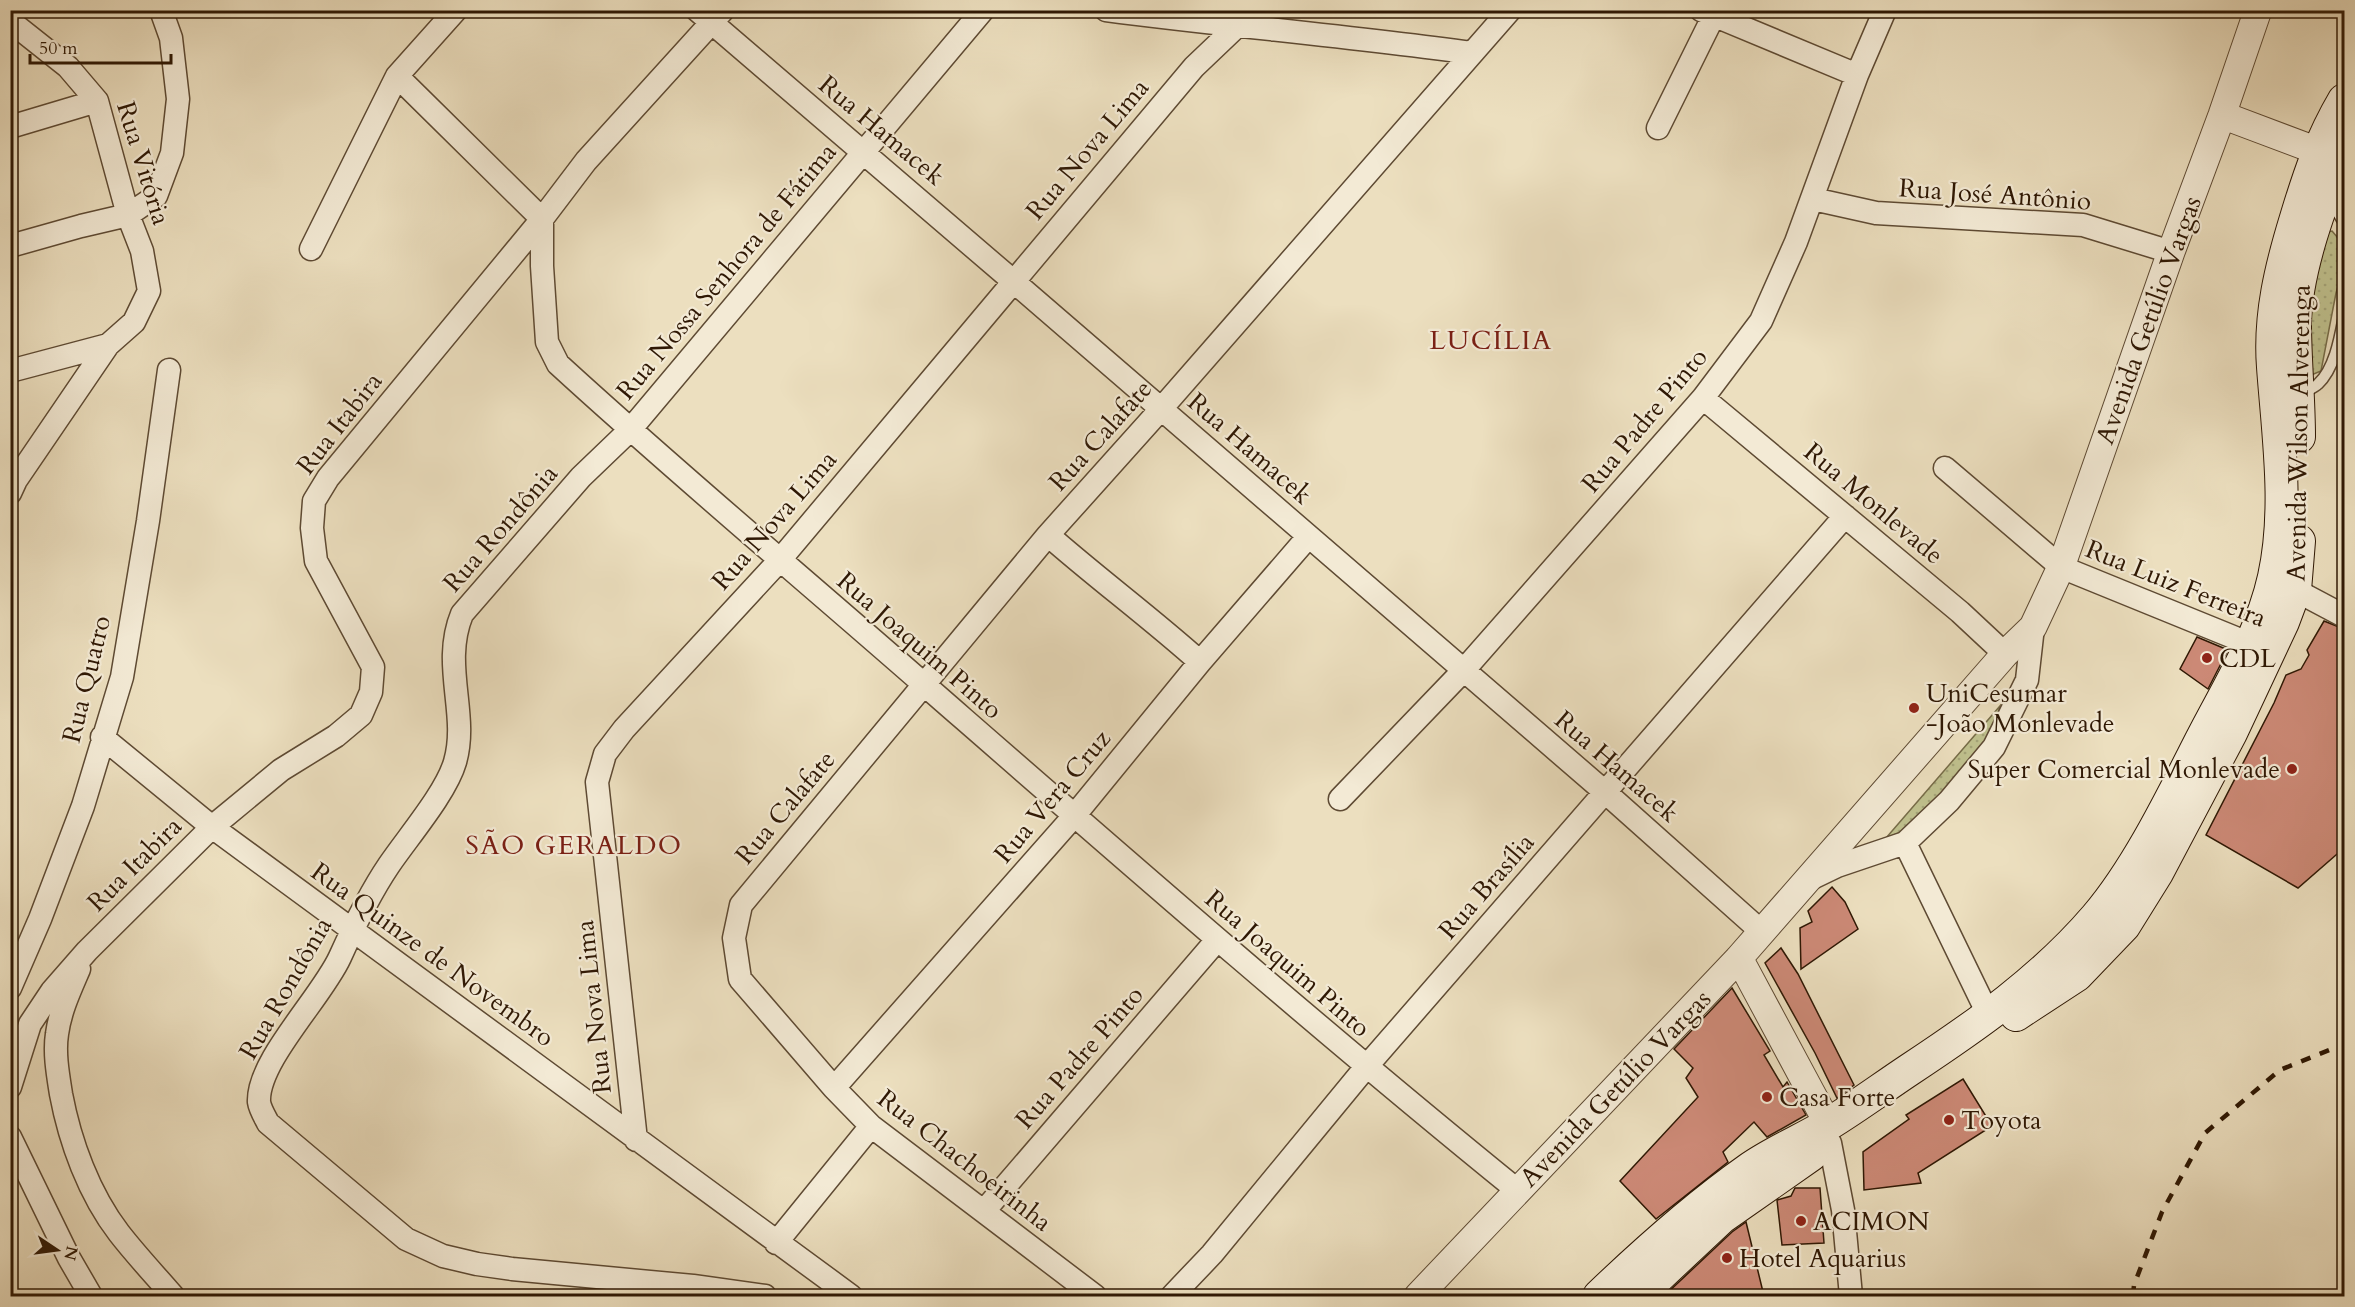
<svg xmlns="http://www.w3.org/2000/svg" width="2355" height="1307" viewBox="0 0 2355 1307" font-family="Cardo,serif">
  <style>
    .park { fill: url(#park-dots); stroke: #776c48; stroke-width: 1.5 }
    .building { fill: #cc8976; stroke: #2f1804; stroke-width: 1.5 }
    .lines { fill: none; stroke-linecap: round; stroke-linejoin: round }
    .service-casing { stroke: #5e4a33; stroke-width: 13 }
    .minor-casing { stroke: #5e4a33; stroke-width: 25 }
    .tertiary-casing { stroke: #5e4a33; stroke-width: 29 }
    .secondary-casing { stroke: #2f1804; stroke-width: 34 }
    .service { stroke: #f3ead5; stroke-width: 10 }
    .minor { stroke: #f3ead5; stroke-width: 22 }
    .tertiary { stroke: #f3ead5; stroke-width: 27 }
    .secondary { stroke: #f3ead5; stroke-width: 32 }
    .rail { stroke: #2f1804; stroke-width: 4.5; stroke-dasharray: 10 10; stroke-linecap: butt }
    .poi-dot { fill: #8f2418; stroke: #f3ead5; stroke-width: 2 }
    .labels { text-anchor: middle; stroke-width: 4.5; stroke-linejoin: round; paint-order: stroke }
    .street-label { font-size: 26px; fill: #2f1804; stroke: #f3ead5 }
    .poi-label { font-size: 26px; fill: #2f1804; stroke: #f3ead5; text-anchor: start }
    .neighbourhood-label { font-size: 27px; letter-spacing: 1.5px; fill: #7a1f14; stroke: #f3ead5 }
  </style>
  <defs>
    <pattern id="park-dots" width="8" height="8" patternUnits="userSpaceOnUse" patternTransform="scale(1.5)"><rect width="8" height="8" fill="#bfc08d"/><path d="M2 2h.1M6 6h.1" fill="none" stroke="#a4a478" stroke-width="1.8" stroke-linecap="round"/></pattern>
  </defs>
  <rect width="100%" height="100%" fill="#ecdfbf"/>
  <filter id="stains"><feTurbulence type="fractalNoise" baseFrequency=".00333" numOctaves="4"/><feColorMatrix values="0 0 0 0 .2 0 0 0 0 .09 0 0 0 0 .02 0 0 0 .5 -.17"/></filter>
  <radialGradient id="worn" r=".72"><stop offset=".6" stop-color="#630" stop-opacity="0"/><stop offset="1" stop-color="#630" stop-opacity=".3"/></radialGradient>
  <path class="park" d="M2332,231L2344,245V266L2336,293L2321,371L2304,378C2305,326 2311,281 2328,232Z
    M2000,706L1994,736L1922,820L1901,832L1886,838Z"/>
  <path class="building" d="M2324,621L2344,629V848L2298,888L2206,835L2274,703L2286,675L2301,669L2309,655L2307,650Z
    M2197,637L2228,650L2208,689L2180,669Z
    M1832,887L1845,902L1858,929L1801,969L1800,928L1812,922L1808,911Z
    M1781,948L1798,974L1854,1085L1837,1098L1815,1053L1765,963Z
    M1732,988L1770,1051L1764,1055L1783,1087L1787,1082L1806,1115L1767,1137L1754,1122L1723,1152L1728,1162L1656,1219L1620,1181L1698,1097L1686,1078L1693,1068L1674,1049Z
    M1963,1079L1992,1126L1918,1173L1921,1183L1864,1190L1863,1152L1909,1119L1906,1115Z
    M1795,1188H1820L1824,1243L1782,1245L1777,1200L1791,1196Z
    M1746,1222L1764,1296H1664L1732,1232Z"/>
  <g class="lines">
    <defs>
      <path id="service" d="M2326,206L2338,213L2344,223
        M2301,394C2306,391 2314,388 2318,384C2335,368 2340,337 2344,316"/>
      <path id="minor" d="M697,10L1013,281L1605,792L1762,932
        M1106,10C1228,26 1350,36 1472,53
        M1701,10L1857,75
        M10,21L68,67L97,101L128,215L142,251L149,291L134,322L108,345L16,480L10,493
        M397,76L542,219V266L547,342L558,364C679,475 804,579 927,687C1122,857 1316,1027 1517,1190
        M10,127L97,101
        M1658,128L1713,17
        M1813,199L1876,213L2083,225L2171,252
        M10,246L81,226L128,215L156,196L172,153L178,99L171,38L161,10
        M311,249L397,76L456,10
        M10,371L108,345
        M1703,398L1960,612L2005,654
        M1945,468L2061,567L2265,650
        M1048,535C1098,579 1151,618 1200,662
        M2295,590L2344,616
        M102,737L212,827L851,1296
        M1340,799L1463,671L1703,398L1761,321L1796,242L1857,75L1885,10
        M1905,843L1989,1016
        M1810,879L1837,866L1905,843L1949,801L1994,747L2027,680L2033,627
        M79,969C70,990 60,1011 57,1034C54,1053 58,1075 61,1094C70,1142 89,1194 119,1233C136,1255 155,1275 173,1296
        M10,988L40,919L83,806L122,677L148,521L169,370
        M10,1087L30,1024L52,991L87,951L212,827L281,770L336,736L361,715L371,692L373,667L316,561L312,528L314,501L328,478L542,219L586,161L723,10
        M834,1088L1074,816L1200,662L1302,544L1307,535
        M10,1137L69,1258L91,1296
        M636,1140L597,782L605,754L624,729L779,561L1194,67L1236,27
        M1830,1143L1843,1210L1851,1296
        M984,1211L1217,940
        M776,1243L871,1126
        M765,1296L693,1286L512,1269L477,1264L443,1256L406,1239L268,1123C265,1117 260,1109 259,1102C257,1061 322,997 340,957C354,926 370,893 389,865C408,837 446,793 455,762C469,714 441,665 462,614L581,477L630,430L983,10
        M1095,1296L871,1126L834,1088L740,979L734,938L741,905L1048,535L1161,409L1510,10
        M1172,1296L1212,1254L1366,1067L1845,516"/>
      <path id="tertiary" d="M2222,115L2339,159
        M1739,958L1828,1124
        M1418,1296L1739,958L2005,654L2033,627L2061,567L2171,252L2222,115L2258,10"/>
      <path id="secondary" d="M2299,437C2299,399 2295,360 2295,323C2296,275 2320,197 2344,157
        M2016,1015L2077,975L2124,926L2157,873L2231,733L2283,622L2295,590L2299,541
        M1599,1296C1646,1251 1695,1207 1749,1169C1773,1152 1802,1140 1827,1125C1855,1108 1882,1088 1909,1070C1977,1025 2042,980 2096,917C2137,869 2171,799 2200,742C2227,689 2261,636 2274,577C2289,508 2278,436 2273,367C2269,315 2281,267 2296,218C2309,175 2321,139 2344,100
        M1638,1296L1721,1218L1811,1155"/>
    </defs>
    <use href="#service" class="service-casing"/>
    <use href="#minor" class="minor-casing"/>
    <use href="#tertiary" class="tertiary-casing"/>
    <use href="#secondary" class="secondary-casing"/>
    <use href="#service" class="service"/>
    <use href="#minor" class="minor"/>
    <use href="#tertiary" class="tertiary"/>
    <use href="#secondary" class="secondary"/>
    <path class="rail" d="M2133,1296L2134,1285L2162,1212L2205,1133L2280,1070L2344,1044"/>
  </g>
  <g class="poi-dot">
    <circle cx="2207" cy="658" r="6"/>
    <circle cx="1914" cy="708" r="6"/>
    <circle cx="2292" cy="769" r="6"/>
    <circle cx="1767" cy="1097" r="6"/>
    <circle cx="1949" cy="1120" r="6"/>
    <circle cx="1801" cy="1221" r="6"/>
    <circle cx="1727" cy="1258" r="6"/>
  </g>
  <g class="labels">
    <g class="street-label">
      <text transform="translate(882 130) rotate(40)" y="9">Rua Hamacek</text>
      <text transform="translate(1087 149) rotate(-50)" y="9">Rua Nova Lima</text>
      <text transform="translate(144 163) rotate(73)" y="9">Rua Vitória</text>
      <text transform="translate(1995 194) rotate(4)" y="9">Rua José Antônio</text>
      <text transform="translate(726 271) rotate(-50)" y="9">Rua Nossa Senhora de Fátima</text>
      <text transform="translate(2148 320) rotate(-70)" y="9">Avenida Getúlio Vargas</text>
      <text transform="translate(1644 420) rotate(-50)" y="9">Rua Padre Pinto</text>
      <text transform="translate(339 423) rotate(-52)" y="9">Rua Itabira</text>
      <text transform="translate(2298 433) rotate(-89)" y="9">Avenida Wilson Alverenga</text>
      <text transform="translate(1100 435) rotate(-48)" y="9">Rua Calafate</text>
      <text transform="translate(1250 448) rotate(41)" y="9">Rua Hamacek</text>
      <text transform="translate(1874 503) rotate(40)" y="9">Rua Monlevade</text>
      <text transform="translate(774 520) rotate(-49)" y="9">Rua Nova Lima</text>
      <text transform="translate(500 528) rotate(-49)" y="9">Rua Rondônia</text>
      <text transform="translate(2176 583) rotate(22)" y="9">Rua Luiz Ferreira</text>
      <text transform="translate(920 645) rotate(41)" y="9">Rua Joaquim Pinto</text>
      <text transform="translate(86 679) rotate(-76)" y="9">Rua Quatro</text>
      <text transform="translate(1617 766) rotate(41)" y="9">Rua Hamacek</text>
      <text transform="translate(1052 796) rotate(-50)" y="9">Rua Vera Cruz</text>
      <text transform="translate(785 807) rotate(-50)" y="9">Rua Calafate</text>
      <text transform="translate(134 864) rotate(-45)" y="9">Rua Itabira</text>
      <text transform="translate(1486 886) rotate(-49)" y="9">Rua Brasília</text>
      <text transform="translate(433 954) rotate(36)" y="9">Rua Quinze de Novembro</text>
      <text transform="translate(1288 963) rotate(41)" y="9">Rua Joaquim Pinto</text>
      <text transform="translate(285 988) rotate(-60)" y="9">Rua Rondônia</text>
      <text transform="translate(593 1007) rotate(-96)" y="9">Rua Nova Lima</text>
      <text transform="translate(1079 1057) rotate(-49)" y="9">Rua Padre Pinto</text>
      <text transform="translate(1615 1088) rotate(-46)" y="9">Avenida Getúlio Vargas</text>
      <text transform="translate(965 1160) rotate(38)" y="9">Rua Chachoeirinha</text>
    </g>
    <g class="poi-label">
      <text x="2219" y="667">CDL</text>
      <text x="1926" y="702">UniCesumar<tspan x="1926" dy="30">-João Monlevade</tspan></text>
      <text x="2280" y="778" text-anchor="end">Super Comercial Monlevade</text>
      <text x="1779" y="1106">Casa Forte</text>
      <text x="1961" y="1129">Toyota</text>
      <text x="1813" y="1230">ACIMON</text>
      <text x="1739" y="1267">Hotel Aquarius</text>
    </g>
    <g class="neighbourhood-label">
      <text x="1491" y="349">LUCÍLIA</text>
      <text x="574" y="854">SÃO GERALDO</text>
    </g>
  </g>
  <rect width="2355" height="1307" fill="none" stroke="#ecdfbf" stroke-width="36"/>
  <rect x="12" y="12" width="2331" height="1283" fill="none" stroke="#2f1804" stroke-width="3"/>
  <rect x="18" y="18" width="2319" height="1271" fill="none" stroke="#2f1804" stroke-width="1.5"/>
  <g transform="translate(57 1250) rotate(103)" stroke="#f3ead5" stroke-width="4.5" paint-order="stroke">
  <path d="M0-4.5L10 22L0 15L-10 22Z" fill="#2f1804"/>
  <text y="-9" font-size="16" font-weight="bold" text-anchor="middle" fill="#2f1804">N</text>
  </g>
  <path d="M30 54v9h141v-9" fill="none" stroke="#2f1804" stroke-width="3"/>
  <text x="39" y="54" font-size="18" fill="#2f1804" stroke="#f3ead5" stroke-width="4.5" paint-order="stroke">50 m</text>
  <rect width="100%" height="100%" filter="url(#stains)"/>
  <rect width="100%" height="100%" fill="url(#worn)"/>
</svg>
